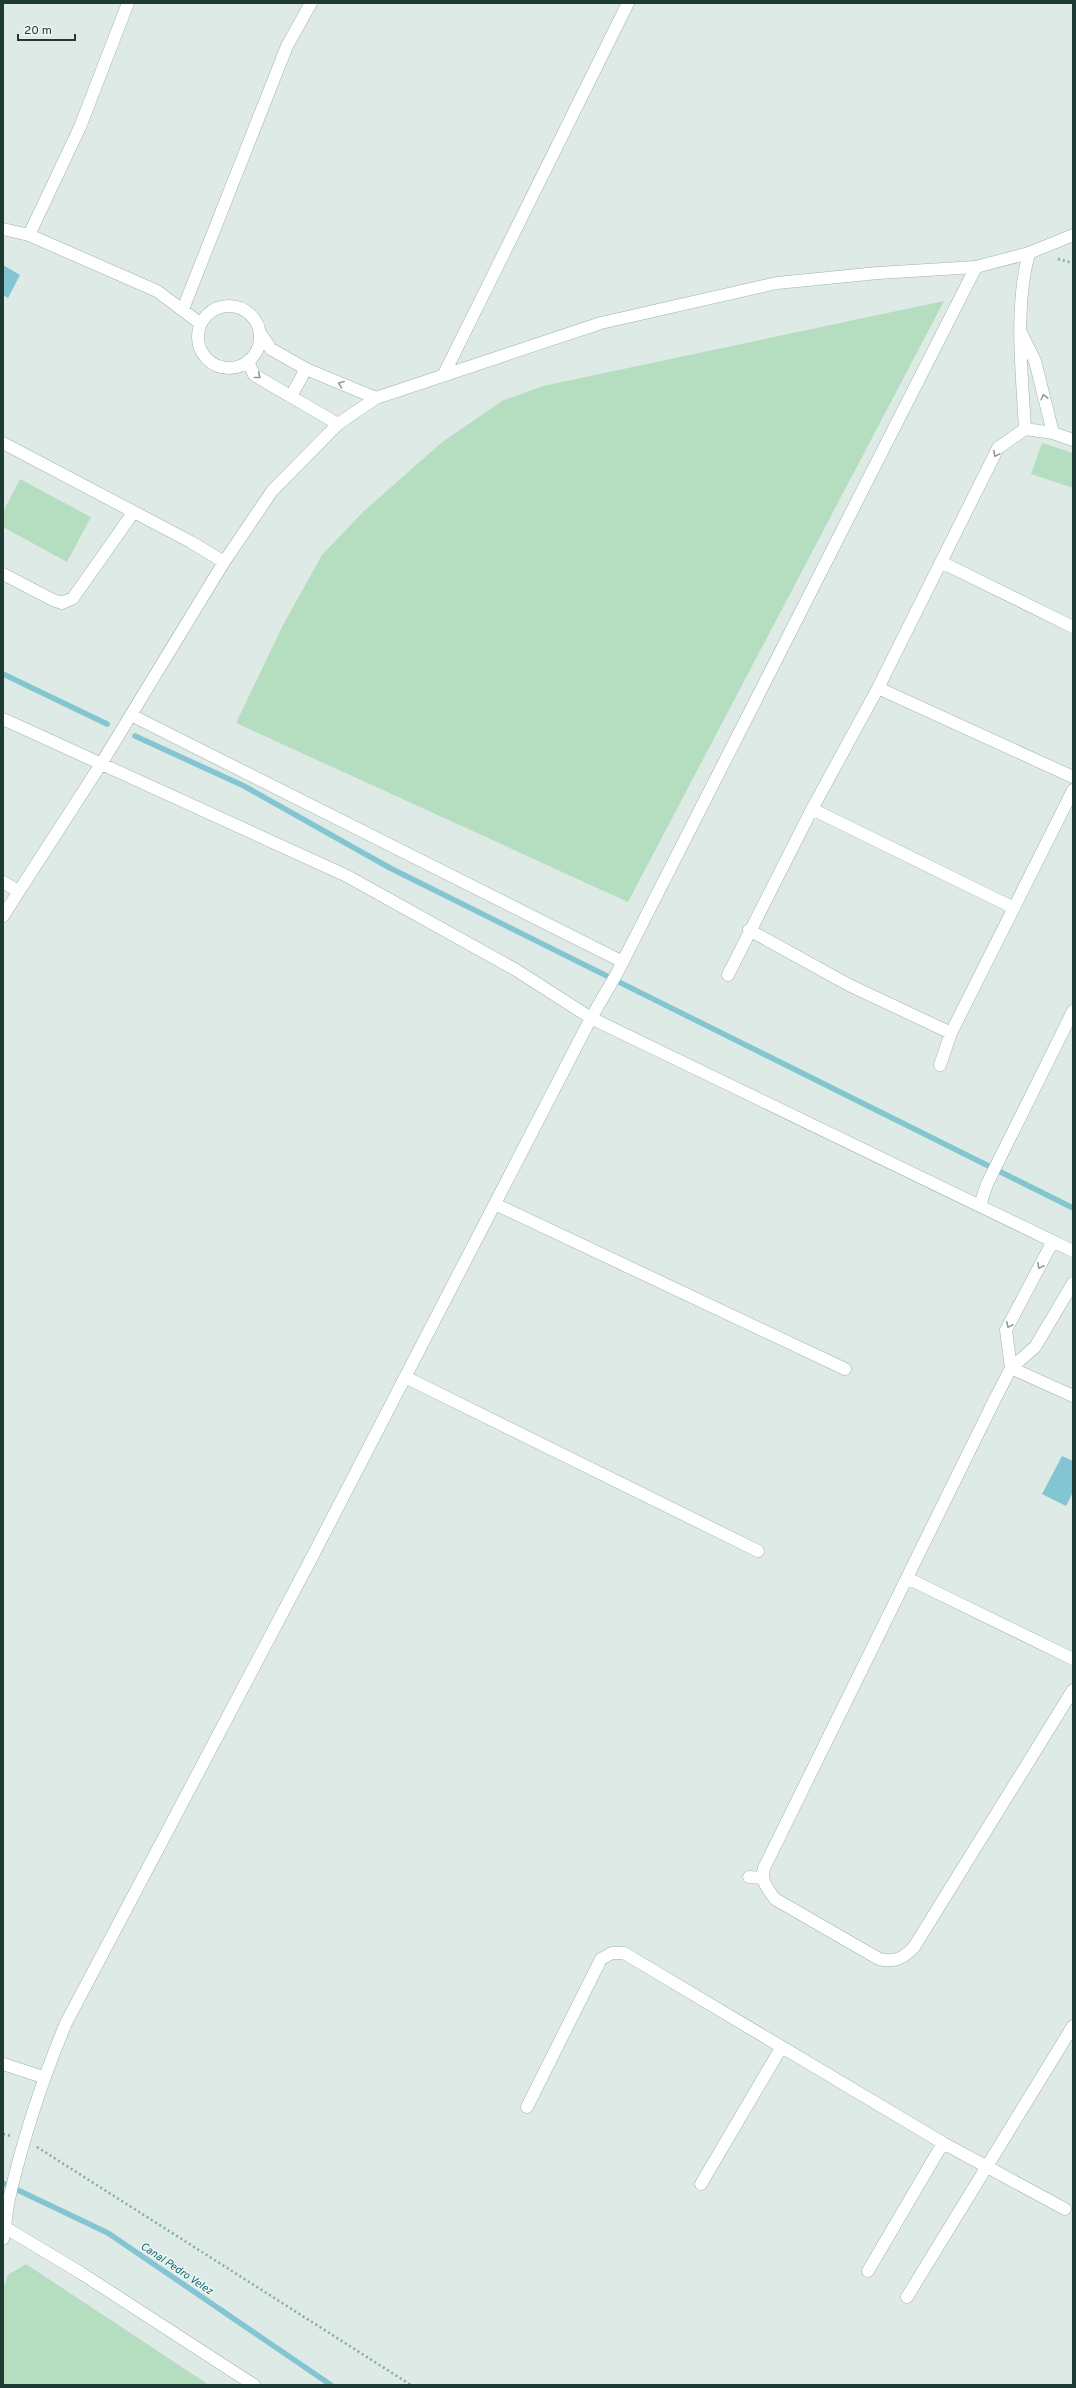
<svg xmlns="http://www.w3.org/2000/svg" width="1076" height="2388" viewBox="0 0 1076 2388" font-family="Overpass,sans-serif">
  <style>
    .green { fill: #b5ddc0 }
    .water { fill: #83c5d2 }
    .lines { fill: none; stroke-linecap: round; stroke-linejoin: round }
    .stream { stroke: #83c5d2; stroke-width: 5.5 }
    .minor-casing { stroke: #a1b2ac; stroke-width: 13 }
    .tertiary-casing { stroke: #a1b2ac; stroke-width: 13 }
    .path { stroke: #7dafa0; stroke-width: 2.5; stroke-dasharray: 2 3; stroke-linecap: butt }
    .minor { stroke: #fff; stroke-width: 12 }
    .tertiary { stroke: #fff; stroke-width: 12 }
    .oneway { stroke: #8f9c99 }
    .labels { text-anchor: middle; stroke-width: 3; stroke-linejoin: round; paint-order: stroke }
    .water-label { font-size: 11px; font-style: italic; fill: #176778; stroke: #eef7f3 }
  </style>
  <rect width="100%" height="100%" fill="#deeae5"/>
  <path class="green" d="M944,301L628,902L236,723L283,625L322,555L363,512L441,443L502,401L543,386Z
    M1042,443L1073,453V488L1031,474Z
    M20,479L91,517L67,562L3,527V512Z
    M26,2264L209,2385H3V2289L8,2275Z"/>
  <path class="water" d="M3,265L20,275L8,298L3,295Z
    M1062,1456L1073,1461V1492L1066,1506L1042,1494Z"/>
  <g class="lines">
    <path class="stream" d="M3,674L107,724
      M135,736L244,786L390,868L1073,1208
      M3,2183L108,2233L331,2385"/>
    <defs>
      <path id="minor" d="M3,229L29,235L157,291L201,324
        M29,235L80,127L128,3
        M198 337a31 31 0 1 1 62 0a31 31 0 1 1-62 0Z
        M183,309L287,46L311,3
        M260,333L271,349L306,369L376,398
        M1022,335L1035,361L1053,433
        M248,361L254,375L338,424
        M444,374L628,3
        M291,396L306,369
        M1025,429C1022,371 1014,309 1029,253
        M3,443L191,542L224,562
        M941,562L1073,627
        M3,574L53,600L62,603L73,598L133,513
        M878,688L1073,777
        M131,715L623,962
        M3,719L347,876L516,970L591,1018L1073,1251
        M812,809L1014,908
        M3,882L18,891
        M3,916L101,764L224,562L272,491L338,424L376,398L601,323L777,283L878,273L976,267
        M749,930L849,985L951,1033
        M728,975L812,809L878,688L998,448L1025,429L1053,433L1073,440
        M940,1065L951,1033L1073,790
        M495,1204L845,1369
        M980,1205L987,1184L1073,1011
        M1073,1283L1035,1347L1011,1368L995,1399L764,1868C761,1882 767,1888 775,1899L879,1959C894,1963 904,1958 914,1947L1073,1690
        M1011,1368L1006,1330L1053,1241
        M1011,1368L1073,1396
        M405,1377L758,1551
        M907,1578L1073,1659
        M749,1877L762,1878
        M3,2064L43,2077
        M527,2107L601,1959L612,1953H624L943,2143L1065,2209
        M701,2184L781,2048
        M868,2271L943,2143
        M907,2297L1073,2026"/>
      <path id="tertiary" d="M6,2228L81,2273L254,2385
        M3,2239C6,2226 6,2212 9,2199C23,2139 42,2080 66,2023L311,1559L591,1018L616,975L976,267L1029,253L1073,235"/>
    </defs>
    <use href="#minor" class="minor-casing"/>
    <use href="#tertiary" class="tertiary-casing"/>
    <path class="path" d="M1058,259L1073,263
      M3,2134L11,2136
      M37,2147L411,2385"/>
    <use href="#minor" class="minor"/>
    <use href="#tertiary" class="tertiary"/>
  </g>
  <defs><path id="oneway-chevron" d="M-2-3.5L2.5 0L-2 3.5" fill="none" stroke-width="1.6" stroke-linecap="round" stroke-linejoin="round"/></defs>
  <g class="oneway">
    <use href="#oneway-chevron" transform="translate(258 376) rotate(38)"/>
    <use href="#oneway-chevron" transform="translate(341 384) rotate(-158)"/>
    <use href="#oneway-chevron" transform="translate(1044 397) rotate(-104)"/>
    <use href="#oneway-chevron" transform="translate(996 454) rotate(118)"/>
    <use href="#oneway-chevron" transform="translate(1040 1266) rotate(117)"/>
    <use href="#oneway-chevron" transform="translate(1009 1325) rotate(116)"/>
  </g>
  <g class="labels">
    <g class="water-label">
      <text transform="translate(177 2268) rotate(34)" y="4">Canal Pedro Velez</text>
    </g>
  </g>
  <rect width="1076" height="2388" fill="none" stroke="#1f3a33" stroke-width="8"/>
  <path d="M18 34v6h57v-6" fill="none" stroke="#1f3a33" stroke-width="2"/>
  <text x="24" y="34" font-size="12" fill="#1f3a33" stroke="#eef7f3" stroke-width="3" paint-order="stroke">20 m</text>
</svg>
